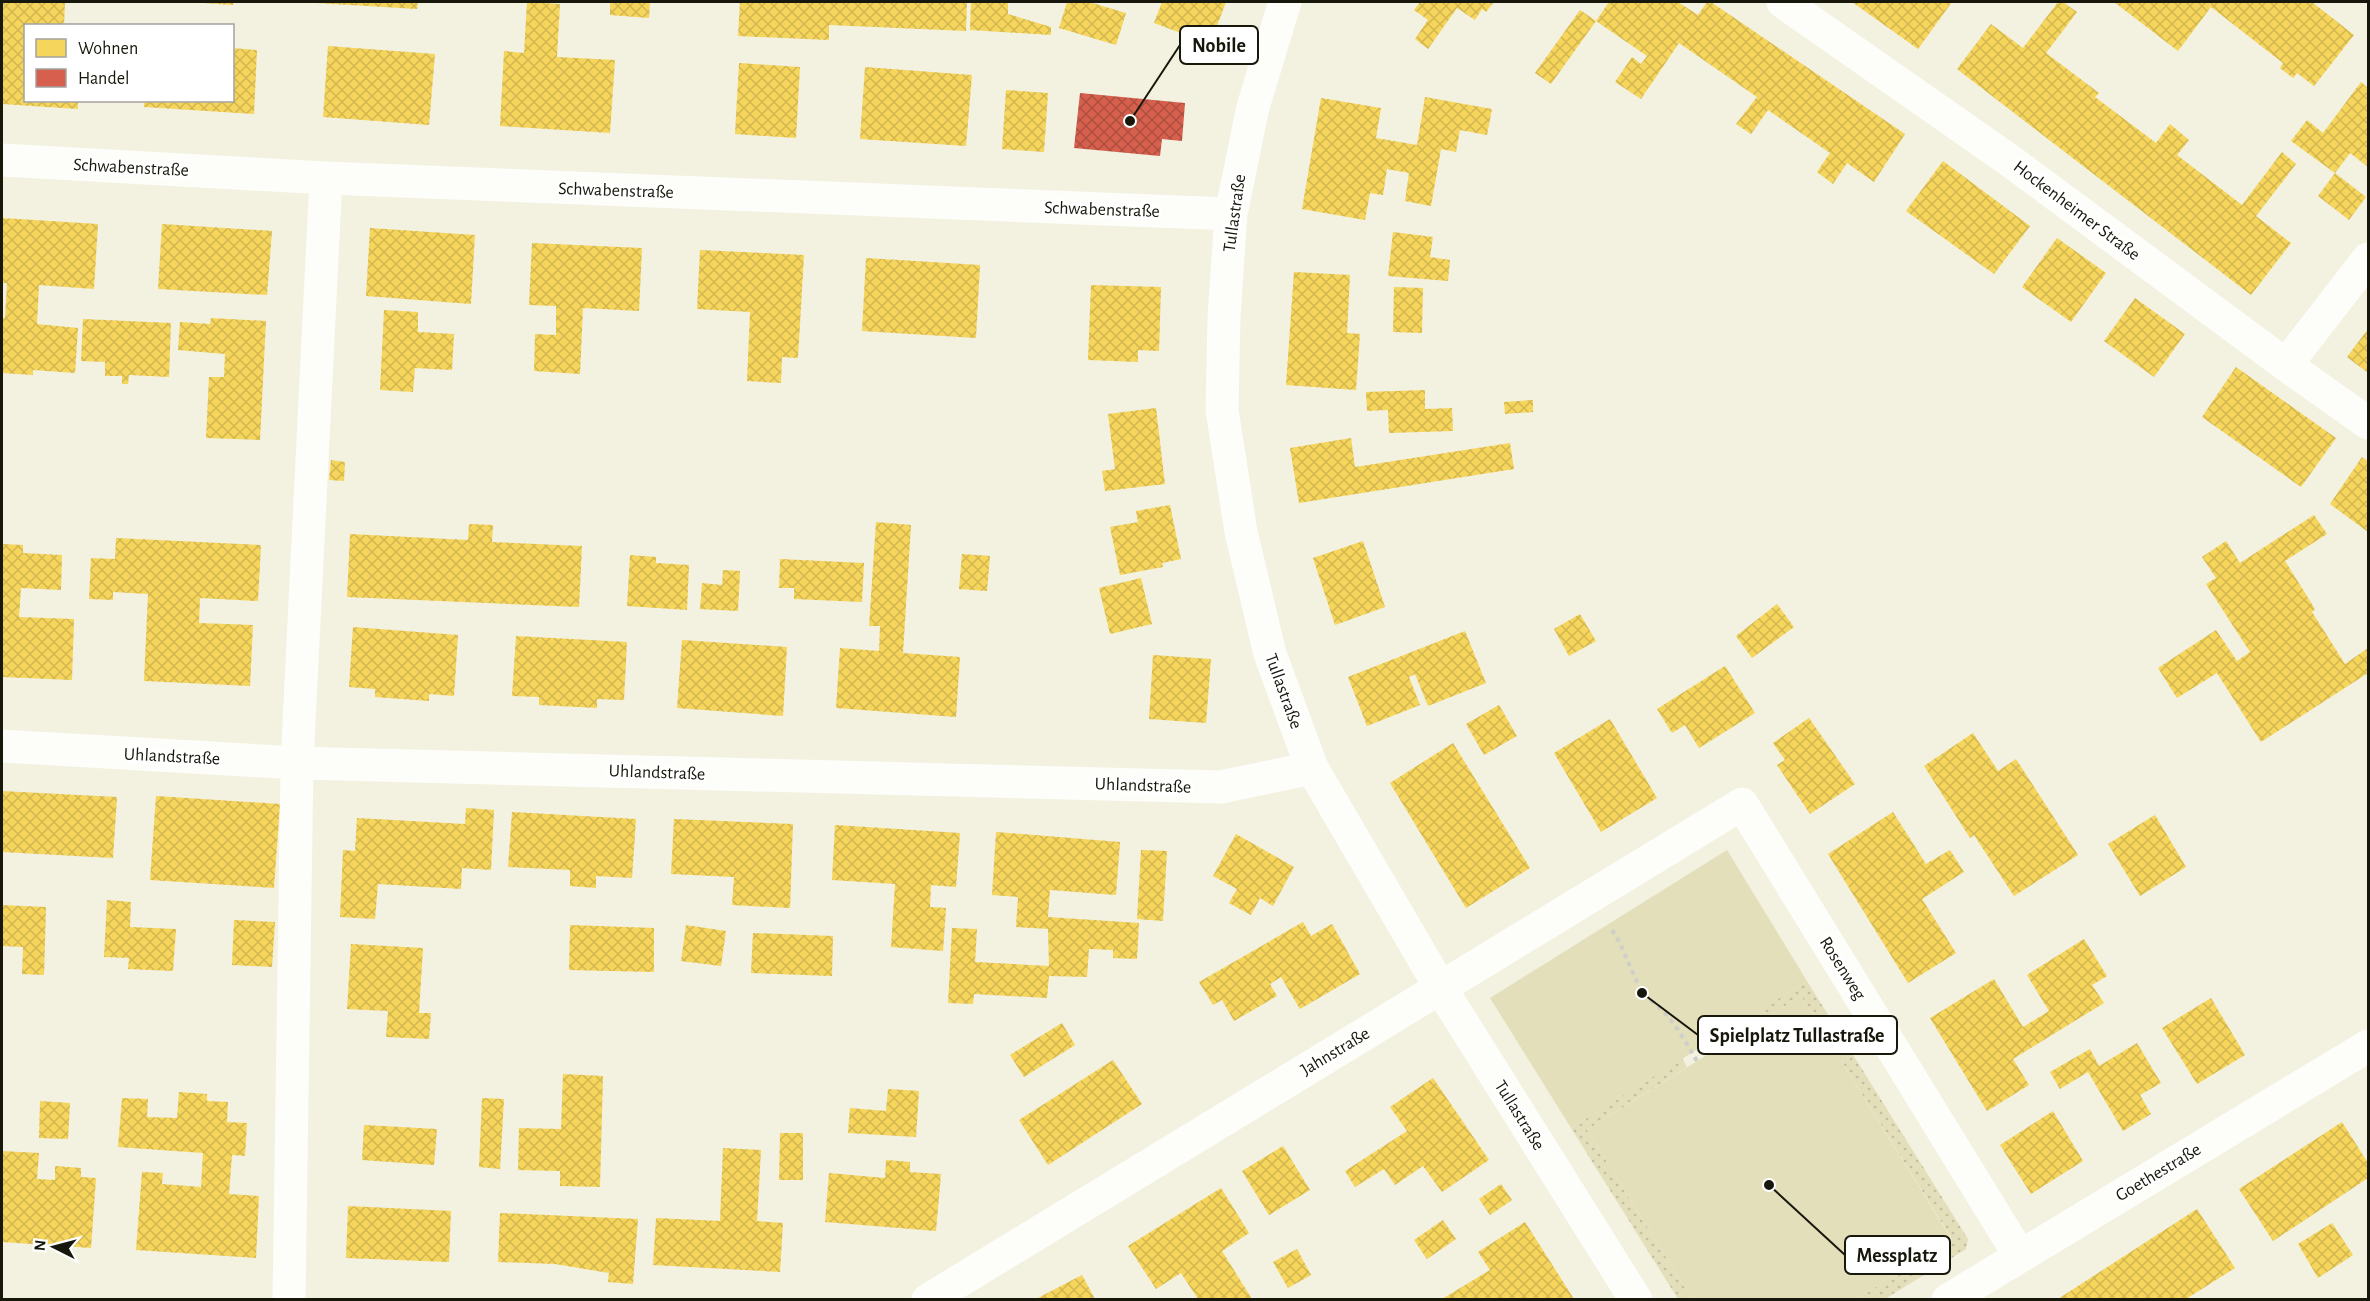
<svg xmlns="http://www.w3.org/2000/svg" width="2370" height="1301" viewBox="0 0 2370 1301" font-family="'Alegreya Sans',sans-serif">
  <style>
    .grass { fill: url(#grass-dots) }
    .park { fill: #e4dfbb }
    .homes { fill: url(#homes-cross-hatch) }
    .shops { fill: url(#shops-cross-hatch) }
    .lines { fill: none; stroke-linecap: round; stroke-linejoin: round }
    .path { stroke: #cfcfca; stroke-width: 4; stroke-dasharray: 4.5 4.5; stroke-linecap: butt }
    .minor { stroke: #fdfdfa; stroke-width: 33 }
    .labels { text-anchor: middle; stroke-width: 6; stroke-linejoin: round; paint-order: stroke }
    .street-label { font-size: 18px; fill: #18170c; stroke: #fff }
    .leader { fill: none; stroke: #18170c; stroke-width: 2 }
    .callout-dot { fill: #18170c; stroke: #fff; stroke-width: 2 }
    .callout { fill: #fff; stroke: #18170c; stroke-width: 2 }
    .callout-label { font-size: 20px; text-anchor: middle; font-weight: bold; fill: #18170c }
  </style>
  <defs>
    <pattern id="grass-dots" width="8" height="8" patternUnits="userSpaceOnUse" patternTransform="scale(1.5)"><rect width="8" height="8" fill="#e4dfbb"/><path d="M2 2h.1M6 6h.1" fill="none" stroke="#c3bfa0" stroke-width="1.8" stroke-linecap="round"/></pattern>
    <pattern id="homes-cross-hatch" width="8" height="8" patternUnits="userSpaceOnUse" patternTransform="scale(1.5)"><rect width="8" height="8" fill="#f6d55c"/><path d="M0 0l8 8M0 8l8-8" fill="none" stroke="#d2b64f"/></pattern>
    <pattern id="shops-cross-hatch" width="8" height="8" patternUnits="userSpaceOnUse" patternTransform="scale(1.5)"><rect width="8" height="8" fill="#d6604d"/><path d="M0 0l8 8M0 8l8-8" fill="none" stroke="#ad4e3e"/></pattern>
  </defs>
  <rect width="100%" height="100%" fill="#f3f1df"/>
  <path class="grass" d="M1807,981L1968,1239L1966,1249L1885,1299H1856L1952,1239L1801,996L1707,1055L1701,1046Z
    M1682,1058L1687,1067L1587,1130L1692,1299H1678L1571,1128Z"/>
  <path class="park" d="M1727,850L1807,981L1571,1128L1490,998Z
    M1801,996L1952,1240L1856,1299H1692L1587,1130Z"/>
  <path class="homes" d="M2,2H65L64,26H26V100H78V109L2,104Z
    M203,2H234L233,5L203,3Z
    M316,2H418L417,9L316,3Z
    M527,2L560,4L557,57L615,60L610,133L500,126L504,51L524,53Z
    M610,2H650L649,18L610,15Z
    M740,2H967L966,31L829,25V40L738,36Z
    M971,2H1008V14L1051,27V35L970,30Z
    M1067,2H1089L1126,13L1116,45L1059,28Z
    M1162,2H1226L1210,44L1154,23Z
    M1420,2H1494L1486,12L1482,9L1475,20L1457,8L1428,49L1415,39L1428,20L1414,10Z
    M1609,2H1678L1698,15L1707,2H1711L1905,134L1874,182L1847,163L1833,184L1817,172L1830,153L1768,110L1751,134L1736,124L1757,97L1679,43L1641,99L1615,82L1632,57L1641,64L1647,56L1596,21Z
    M1852,2H1952L1918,49Z
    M2058,2H2063L2077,12L2046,53L2099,93L2095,97L2156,143L2170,124L2189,140L2177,155L2242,205L2282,152L2296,164L2256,216L2291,243L2251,295L1957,69L1991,24L2023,48Z
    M2114,2H2312L2354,35L2314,86L2297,73L2293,78L2280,68L2283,63L2211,7L2178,51Z
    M1580,10L1596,21L1551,84L1535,73Z
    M328,46L435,54L429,125L323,117Z
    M232,48L257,50L254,114L144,107V100H232Z
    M739,63L800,67L796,138L735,134Z
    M865,67L972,75L966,146L860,139Z
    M2361,82L2368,88V167L2350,153L2335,173L2366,197L2349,220L2318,196L2335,173L2291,141L2307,120L2323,133Z
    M1006,90L1048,93L1044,152L1002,149Z
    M1425,97L1492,109L1487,135L1460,130L1456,152L1441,149L1431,206L1405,201L1409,173L1387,169L1383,195L1370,193L1365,220L1302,209L1321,98L1381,108L1376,138L1417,145Z
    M1943,161L2030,226L1994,274L1906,211Z
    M2,218L98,224L94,289L39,285L37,324L78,328L75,373L33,370V375L2,373V318H5L7,283H2Z
    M162,224L272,231L267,295L158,289Z
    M370,228L475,235L471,304L366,296Z
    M1393,232L1433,237L1430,257L1450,260L1448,281L1388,276Z
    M2057,238L2106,273L2071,322L2022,287Z
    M532,243L642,248L639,311L583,308L580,374L534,371L535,334L556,335V306L529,305Z
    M700,250L804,255L798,358L782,357L781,383L747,381L750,312L697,309Z
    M866,258L980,265L976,338L862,331Z
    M1294,272L1350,275L1347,333L1360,334L1356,390L1286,385Z
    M1091,285L1161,287L1159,351L1138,350V362L1088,360Z
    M1394,287L1423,288L1422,333L1393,332Z
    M2135,298L2185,334L2154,377L2104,341Z
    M384,310L418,312V332L454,334L452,370L415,368L413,392L380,390Z
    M211,318L266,321L260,440L206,438L209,377H224L225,354L178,350L180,322L210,324Z
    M83,319L171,323L169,377L129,375L128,384H122V376H105V362L81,361Z
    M2368,329V373L2347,357Z
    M2236,367L2336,438L2301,487L2202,417Z
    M1425,390V409L1452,408L1453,431L1389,433L1388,410L1367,411L1366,392Z
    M1533,400V412L1505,414L1504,402Z
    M1156,408L1165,484L1105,491L1102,471L1115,469L1108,414Z
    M1351,438L1355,467L1510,443L1514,469L1299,503L1290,448Z
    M2362,457L2368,461V532L2330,504Z
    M331,460L345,462L344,481L329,480Z
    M1170,505L1181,559L1162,563L1163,567L1120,575L1110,527L1138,522L1136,511Z
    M2314,515L2327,534L2285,561L2315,609L2312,612L2345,664L2368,648V673L2261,742L2217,673L2177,698L2158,668L2216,630L2237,661L2250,652L2206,584L2216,578L2202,557L2226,541L2240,563Z
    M876,522L911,525L903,653L960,657L956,717L836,708L840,648L879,651L880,626H869Z
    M469,524L493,525L492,542L582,546L579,607L347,597L350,534L468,540Z
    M116,538L261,545L258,601L200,598L199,623L253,625L250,686L144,681L148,594L113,592V600L89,599L91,558L115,559Z
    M1363,541L1385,607L1335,625L1313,558Z
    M2,544L23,545V553L62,555L61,590L21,588L19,617L74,619L72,680L2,677Z
    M962,554L990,556L987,591L959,589Z
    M630,555L656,557V563L689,565L687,610L627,606Z
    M780,559L864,563L862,602L794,599V588H779Z
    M723,570L740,571L738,611L700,609L702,583L722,585Z
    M1141,578L1152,624L1110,634L1099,588Z
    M1777,604L1794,627L1752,658L1736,636Z
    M1580,614L1596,641L1569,656L1554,629Z
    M353,627L458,635L454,696L429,694V701L375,697V689L349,687Z
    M1465,631L1486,683L1428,706L1415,674L1409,677L1420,705L1367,726L1348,677Z
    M516,636L627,642L624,700L597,699V708L539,705V697L512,696Z
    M682,640L787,647L783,716L677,708Z
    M1153,655L1211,659L1206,723L1149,719Z
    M1725,666L1755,713L1699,748L1685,725L1672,733L1657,709Z
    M1499,705L1517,736L1484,755L1466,724Z
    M1809,718L1855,784L1810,814L1777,765L1785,760L1773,743Z
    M1610,719L1657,798L1601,832L1554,753Z
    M1973,733L1998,771L2016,759L2078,855L2014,896L1974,835L1970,838L1924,766Z
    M1453,743L1530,868L1466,908L1390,783Z
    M2,791L117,797L113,858L2,852Z
    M156,796L280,804L274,888L150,880Z
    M466,808L494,810L491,870L462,868L461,889L378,884L375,919L340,917L343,850L355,851L357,818L465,824Z
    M512,812L636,819L632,878L596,876V888L570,886V870L508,867Z
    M1893,812L1926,864L1950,850L1964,872L1922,899L1956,953L1908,983L1828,854Z
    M2155,815L2186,867L2140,896L2108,844Z
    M674,819L793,824L790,908L732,905L734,877L671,874Z
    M835,825L960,833L956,887L931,885L930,907L946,908L943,951L891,947L895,884L832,880Z
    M996,832L1120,842L1116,895L1050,890L1048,917L1139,923L1137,959L1113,958V950L1089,949L1087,977L1049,976L1047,998L974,994L973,1004L948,1003L952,928L977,929L975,962L1049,966L1048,929L1016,927L1018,897L992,895Z
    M1236,834L1294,867L1273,906L1260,898L1251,915L1229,903L1237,889L1213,876Z
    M1141,850L1167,851L1163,921L1137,919Z
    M107,900L131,902L130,927L176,929L173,971L128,969L129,958L104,957Z
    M2,905L46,907L44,975L22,974L23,947L2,946Z
    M234,920L275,922L272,967L232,965Z
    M1303,922L1311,936L1332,924L1360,974L1300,1009L1281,977L1270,984L1277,996L1234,1021L1222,1000L1213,1005L1199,982Z
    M570,925L654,928V972L569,970Z
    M686,925L726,931L721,966L681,961Z
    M753,933L833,936L832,976L751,973Z
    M2084,939L2107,976L2092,985L2104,1003L2013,1059L2029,1085L1987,1111L1930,1018L1994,979L2023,1027L2049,1011L2027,975Z
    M351,944L423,948L419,1013H431L429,1039L386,1037L388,1011L347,1009Z
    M2211,998L2245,1055L2197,1084L2162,1028Z
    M1062,1023L1075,1045L1024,1077L1010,1055Z
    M2137,1043L2161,1083L2140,1095L2151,1114L2123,1131L2088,1072L2060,1089L2050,1072L2090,1049L2099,1066Z
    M1113,1060L1142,1104L1048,1165L1019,1120Z
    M563,1074L603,1076L600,1187L560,1186V1171L518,1170L519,1128L561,1129Z
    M1433,1078L1489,1160L1442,1192L1423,1166L1395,1185L1384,1169L1355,1187L1345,1171L1407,1131L1390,1107Z
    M888,1089L919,1091L916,1137L848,1133L850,1108L886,1111Z
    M179,1092L207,1094V1101L228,1102L227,1122L247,1123L245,1156L232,1155L229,1194L259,1196L256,1258L136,1250L142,1172L163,1173L162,1184L201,1187L203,1153L118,1147L122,1098L148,1099L147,1117L177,1118Z
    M482,1098L504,1099L500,1169L479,1167Z
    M40,1101L70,1103L68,1139L39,1138Z
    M2053,1111L2083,1161L2031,1194L2000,1145Z
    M2342,1122L2368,1163V1178L2273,1241L2239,1189Z
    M364,1125L437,1129L434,1165L362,1160Z
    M780,1133H803V1180H779Z
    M1283,1146L1310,1190L1269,1215L1242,1171Z
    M723,1148L761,1150L757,1221L783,1223L780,1272L653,1265L656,1218L720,1221Z
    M2,1151L39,1153L37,1179L55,1180V1166L81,1168V1177L96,1178L91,1248L2,1242Z
    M886,1160L910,1162V1172L941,1174L936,1231L825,1222L829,1173L885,1178Z
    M1501,1184L1512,1200L1490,1215L1479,1199Z
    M1221,1188L1249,1233L1222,1251L1252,1299H1198L1181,1273L1156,1289L1128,1246Z
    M348,1206L451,1211L449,1262L346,1258Z
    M2197,1209L2235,1268L2186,1299H2058Z
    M500,1213L638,1219L633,1284L608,1282L609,1273L555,1264L498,1262Z
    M1443,1220L1456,1239L1427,1259L1414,1240Z
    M1525,1222L1574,1299H1442L1490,1270L1478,1252Z
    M2332,1223L2353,1255L2318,1278L2298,1244Z
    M1297,1249L1311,1275L1288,1288L1273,1262Z
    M1082,1275L1095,1299H1036Z"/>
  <path class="shops" d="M1080,93L1185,103L1182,141L1162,139L1160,156L1074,148Z"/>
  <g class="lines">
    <path class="path" d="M1612,930C1625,949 1630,972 1643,992C1648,1000 1657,1004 1663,1011C1677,1026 1687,1044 1697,1061"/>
    <path class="minor" d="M1285,2L1253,107L1231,214L1224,317L1222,410L1241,532L1270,654L1312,768L1440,987L1636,1300
      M1783,2L2009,160L2286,365L2368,423
      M2,160L326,178L1231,214
      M2286,365L2368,259
      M2,746L297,763L1221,787L1312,768
      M289,1300L297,763L326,178
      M928,1300L1742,804L2020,1256
      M1948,1300L2368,1046"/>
  </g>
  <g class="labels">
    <g class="street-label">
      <text transform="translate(131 167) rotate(3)" y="6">Schwabenstraße</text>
      <text transform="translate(616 190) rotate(2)" y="6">Schwabenstraße</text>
      <text transform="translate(1102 209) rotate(2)" y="6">Schwabenstraße</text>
      <text transform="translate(2077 210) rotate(37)" y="6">Hockenheimer Straße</text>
      <text transform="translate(1234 213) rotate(-82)" y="6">Tullastraße</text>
      <text transform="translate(1284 691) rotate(70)" y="6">Tullastraße</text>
      <text transform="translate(172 756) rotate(3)" y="6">Uhlandstraße</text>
      <text transform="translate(657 772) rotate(2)" y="6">Uhlandstraße</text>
      <text transform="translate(1143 785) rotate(2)" y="6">Uhlandstraße</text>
      <text transform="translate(1843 968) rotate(58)" y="6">Rosenweg</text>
      <text transform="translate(1335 1051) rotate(-31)" y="6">Jahnstraße</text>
      <text transform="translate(1520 1115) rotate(58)" y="6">Tullastraße</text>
      <text transform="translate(2158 1172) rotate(-31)" y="6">Goethestraße</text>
    </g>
  </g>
  <path class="leader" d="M1130 121L1180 45M1642 993L1698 1035M1769 1185L1845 1255"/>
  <g class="callout-dot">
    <circle cx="1130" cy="121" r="6"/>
    <circle cx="1642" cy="993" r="6"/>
    <circle cx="1769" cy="1185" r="6"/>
  </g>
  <g class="callout">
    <rect x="1180" y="26" width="78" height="38" rx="6"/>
    <rect x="1698" y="1016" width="199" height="38" rx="6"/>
    <rect x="1845" y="1236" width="105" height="38" rx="6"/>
  </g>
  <g class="callout-label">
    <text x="1219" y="52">Nobile</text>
    <text x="1797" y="1042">Spielplatz Tullastraße</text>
    <text x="1897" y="1262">Messplatz</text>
  </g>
  <rect width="2370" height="1301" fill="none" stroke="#18170c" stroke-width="6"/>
  <rect x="24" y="24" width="210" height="78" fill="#ffffff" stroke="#a3a29e" stroke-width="1.5"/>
  <rect x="36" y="39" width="30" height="18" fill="#f6d55c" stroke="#a3a29e" stroke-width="1.5"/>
  <text x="78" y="54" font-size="18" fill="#18170c">Wohnen</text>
  <rect x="36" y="69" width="30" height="18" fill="#d6604d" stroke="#a3a29e" stroke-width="1.5"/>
  <text x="78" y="84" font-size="18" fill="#18170c">Handel</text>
  <g transform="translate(54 1247) rotate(276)" stroke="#ffffff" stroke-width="4.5" paint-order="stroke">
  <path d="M0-4.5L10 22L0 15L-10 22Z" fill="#18170c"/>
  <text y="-9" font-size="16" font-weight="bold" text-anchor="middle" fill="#18170c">N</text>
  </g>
</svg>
